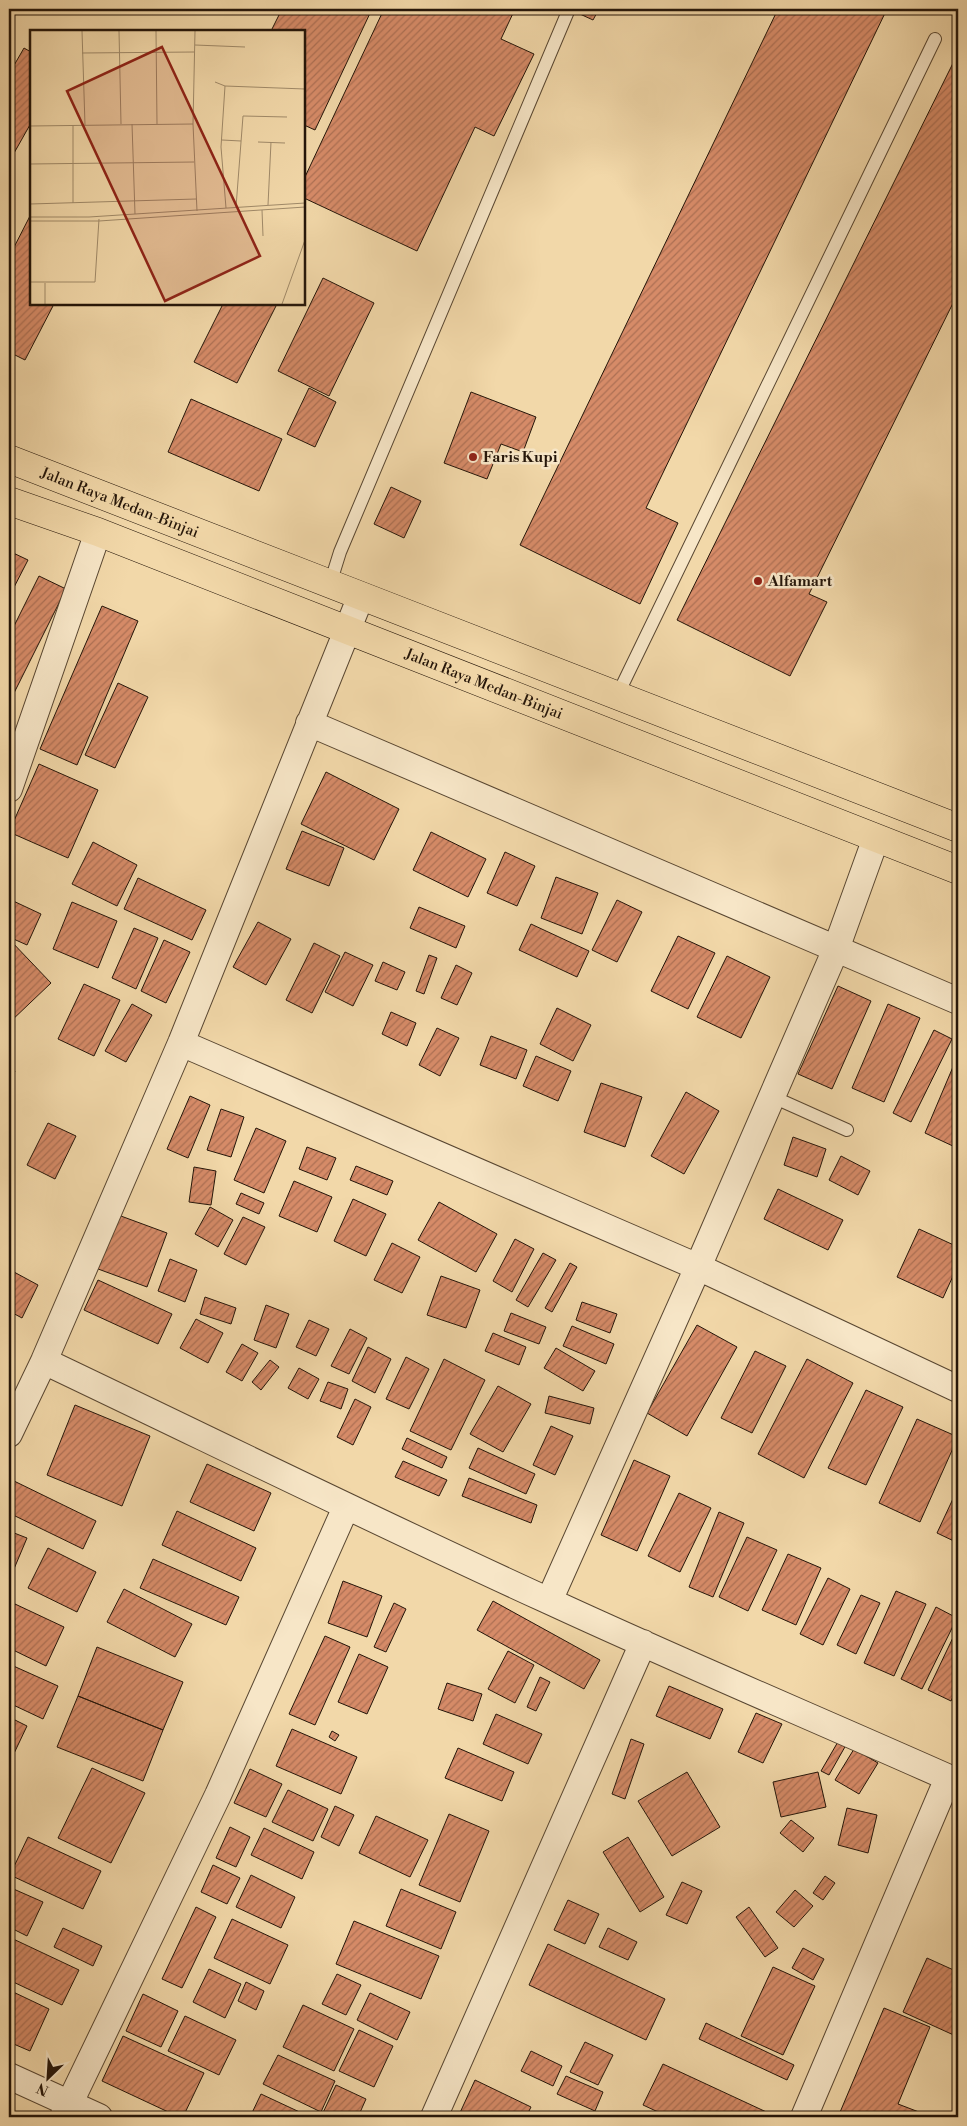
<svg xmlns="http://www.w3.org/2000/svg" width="967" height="2126" viewBox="0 0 967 2126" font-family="'Libre Bodoni',serif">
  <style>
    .building { fill: url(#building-hatch); stroke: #241509 }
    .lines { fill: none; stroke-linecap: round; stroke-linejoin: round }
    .service-casing { stroke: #584631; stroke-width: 14 }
    .minor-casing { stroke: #584631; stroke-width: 28 }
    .trunk-casing { stroke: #241509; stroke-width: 29 }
    .service { stroke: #f7e6c7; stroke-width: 12 }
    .minor { stroke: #f7e6c7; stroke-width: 26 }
    .trunk { stroke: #f2d8a9; stroke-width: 28 }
    .poi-dot { fill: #8f2418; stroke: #f7e6c7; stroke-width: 2 }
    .labels { text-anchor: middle; stroke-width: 5; stroke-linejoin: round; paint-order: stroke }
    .poi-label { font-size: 15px; font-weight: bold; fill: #241509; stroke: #f7e6c7; text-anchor: start }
    .street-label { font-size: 15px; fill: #241509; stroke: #f7e6c7 }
    .inset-road { fill: none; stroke: #a08a69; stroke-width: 1 }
    .view { fill: #8f2418; fill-opacity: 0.15; stroke: #8f2418; stroke-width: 2.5 }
    .inset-edge { fill: none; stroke: #241509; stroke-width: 2.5 }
  </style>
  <defs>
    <pattern id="building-hatch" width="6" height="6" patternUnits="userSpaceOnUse" patternTransform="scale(1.25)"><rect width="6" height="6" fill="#d68b68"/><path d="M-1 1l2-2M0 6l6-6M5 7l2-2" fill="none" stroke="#ad7054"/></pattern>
  </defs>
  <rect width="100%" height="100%" fill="#f2d8a9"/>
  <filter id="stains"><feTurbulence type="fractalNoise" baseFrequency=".004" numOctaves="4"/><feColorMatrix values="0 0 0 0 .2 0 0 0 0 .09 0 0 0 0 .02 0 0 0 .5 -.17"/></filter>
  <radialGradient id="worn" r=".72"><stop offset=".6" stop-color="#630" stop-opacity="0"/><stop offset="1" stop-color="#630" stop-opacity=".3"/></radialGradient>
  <path class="building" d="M282,9H372L315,130L304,125V31H271Z
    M384,9H515L501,39L534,54L494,136L475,127L417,251L304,198V179Z
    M569,9H599L593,20Z
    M778,9H887L646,508L678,523L640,604L520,545Z
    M24,48L31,52V123L9,162V74Z
    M958,53V293L809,594L827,602L790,676L677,620Z
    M31,214V304H54L25,360L9,352V257Z
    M323,278L374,303L329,396L278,371Z
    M223,304H277L237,383L194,362Z
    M309,388L336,402L315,447L287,434Z
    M471,392L536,417L523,452L501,444L487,479L444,463Z
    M191,399L282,439L259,491L168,452Z
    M391,487L421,501L404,538L374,524Z
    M9,551L28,560L9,597Z
    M39,576L66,589L9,703V636Z
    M102,606L138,621L77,765L40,749Z
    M118,683L148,697L115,768L85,755Z
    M39,764L98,790L68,858L9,832Z
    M326,772L399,809L374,860L301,824Z
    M302,831L344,848L329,886L286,869Z
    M431,832L486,859L468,897L413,870Z
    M93,842L137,865L117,906L72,884Z
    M505,852L535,866L517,906L487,893Z
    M556,877L598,893L582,934L541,918Z
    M138,878L206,910L192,940L124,909Z
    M9,899L41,914L27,945L9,937Z
    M617,900L642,912L617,962L592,950Z
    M72,902L117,921L98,968L53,949Z
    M419,907L465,926L456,948L410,928Z
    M258,922L291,939L266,985L233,967Z
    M531,924L589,951L577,977L519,950Z
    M134,928L158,938L136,989L112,978Z
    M678,936L715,953L688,1009L651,991Z
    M9,939L51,983L9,1023Z
    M164,940L190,952L166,1003L141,991Z
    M314,943L340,956L312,1013L286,1000Z
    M345,952L373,965L353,1006L325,992Z
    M429,955L437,958L424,994L416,991Z
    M727,956L770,977L741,1038L697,1017Z
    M383,962L405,972L397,990L375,981Z
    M456,965L472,973L457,1005L441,998Z
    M84,984L120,1000L94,1056L58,1039Z
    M838,986L871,1001L832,1089L798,1074Z
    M132,1004L152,1015L126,1062L105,1051Z
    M888,1004L920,1018L884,1102L852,1088Z
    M557,1008L591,1025L573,1061L540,1044Z
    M391,1012L416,1023L407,1046L382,1034Z
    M437,1028L459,1038L440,1076L419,1065Z
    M934,1030L952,1039L911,1122L893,1113Z
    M491,1036L527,1050L516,1079L480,1065Z
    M958,1055V1140L955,1147L925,1133Z
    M536,1056L571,1071L558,1101L523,1086Z
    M9,1068L15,1071L9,1083Z
    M601,1083L642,1097L625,1147L584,1132Z
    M686,1092L719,1111L684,1174L651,1156Z
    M190,1096L210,1105L188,1158L167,1149Z
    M221,1109L244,1117L231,1157L207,1150Z
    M48,1123L76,1136L55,1179L27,1165Z
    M256,1128L286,1141L264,1193L234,1180Z
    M793,1137L826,1149L817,1177L784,1165Z
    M307,1147L336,1158L327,1180L299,1169Z
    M841,1156L870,1171L858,1195L829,1180Z
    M356,1166L393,1181L387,1195L350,1180Z
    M194,1167L216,1171L211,1205L189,1202Z
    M294,1181L332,1197L317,1232L279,1216Z
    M778,1189L843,1220L828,1250L764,1219Z
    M241,1193L264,1203L259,1214L236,1204Z
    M353,1199L386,1214L366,1256L334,1241Z
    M439,1202L497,1234L476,1272L418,1240Z
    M210,1207L233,1220L218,1247L195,1234Z
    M110,1212L167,1233L147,1287L90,1266Z
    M243,1217L265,1227L246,1265L224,1254Z
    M919,1229L958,1247V1265L943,1298L897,1277Z
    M515,1239L534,1249L512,1292L493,1281Z
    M392,1243L420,1257L402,1293L374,1280Z
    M543,1253L556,1260L528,1307L516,1300Z
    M170,1259L197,1270L185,1302L158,1291Z
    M570,1263L577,1267L552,1312L545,1308Z
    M14,1272L38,1285L22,1318L9,1311V1283Z
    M441,1276L480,1290L466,1328L427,1315Z
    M98,1280L172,1314L158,1344L84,1310Z
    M205,1297L236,1308L231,1324L200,1314Z
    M582,1302L617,1314L610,1333L576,1320Z
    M266,1305L289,1314L276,1348L254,1340Z
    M511,1313L546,1327L539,1344L504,1331Z
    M196,1319L223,1333L208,1363L180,1348Z
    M309,1320L329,1329L316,1356L296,1347Z
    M697,1325L737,1347L687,1436L647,1413Z
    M572,1326L614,1344L606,1364L563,1346Z
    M350,1329L367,1338L349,1374L331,1366Z
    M493,1333L526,1347L519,1365L485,1351Z
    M242,1344L258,1353L242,1381L226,1372Z
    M368,1347L391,1359L375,1393L352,1381Z
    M556,1348L595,1371L583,1391L544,1368Z
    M755,1351L786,1366L752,1433L721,1418Z
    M406,1357L429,1369L409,1409L386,1399Z
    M444,1359L485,1380L451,1450L410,1431Z
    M807,1359L853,1383L804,1478L758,1454Z
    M270,1360L279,1367L261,1390L252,1382Z
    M299,1368L319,1379L308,1399L288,1388Z
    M328,1382L348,1389L341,1409L320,1401Z
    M498,1386L531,1404L503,1452L470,1434Z
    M866,1390L903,1407L866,1485L828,1468Z
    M549,1396L594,1408L590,1424L545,1413Z
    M355,1399L371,1407L353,1445L337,1437Z
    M75,1405L150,1436L122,1506L47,1475Z
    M917,1419L958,1437L920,1522L879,1503Z
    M551,1426L573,1436L555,1475L533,1465Z
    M407,1438L447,1457L442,1468L402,1449Z
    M478,1448L535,1474L526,1494L469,1468Z
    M634,1460L670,1476L637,1551L601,1535Z
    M403,1461L447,1480L439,1496L395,1477Z
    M207,1464L271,1493L254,1531L190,1502Z
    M469,1478L537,1505L531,1523L462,1496Z
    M14,1481L96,1521L83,1549L9,1513V1493Z
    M958,1488V1543L937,1533Z
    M679,1493L711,1508L680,1572L648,1556Z
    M177,1511L256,1548L241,1581L162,1545Z
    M719,1512L744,1523L713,1597L689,1587Z
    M9,1531L27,1538L11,1576L9,1575Z
    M747,1537L777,1550L748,1611L719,1597Z
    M48,1548L96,1572L77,1612L28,1588Z
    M788,1554L821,1568L796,1625L762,1610Z
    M153,1559L239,1597L226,1625L140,1588Z
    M828,1578L850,1589L823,1645L800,1634Z
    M343,1581L382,1596L367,1637L328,1623Z
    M124,1589L192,1624L175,1657L107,1622Z
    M896,1591L926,1604L894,1676L864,1663Z
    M861,1595L880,1603L856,1654L837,1645Z
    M493,1601L600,1660L584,1689L477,1630Z
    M394,1603L406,1609L386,1652L374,1647Z
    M15,1604L64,1627L46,1666L9,1648V1617Z
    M936,1607L957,1618L922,1689L901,1679Z
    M958,1627V1686L951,1701L928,1690Z
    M325,1636L350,1647L315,1725L289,1714Z
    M97,1647L183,1682L163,1730L78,1696Z
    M508,1651L534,1665L515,1703L488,1689Z
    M359,1654L388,1667L367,1714L338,1702Z
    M9,1664L58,1686L43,1719L9,1703Z
    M540,1677L550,1682L536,1711L527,1707Z
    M447,1683L482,1694L473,1721L438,1709Z
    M669,1686L723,1709L710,1739L656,1716Z
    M78,1696L163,1730L143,1781L57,1747Z
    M756,1713L782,1724L763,1763L738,1752Z
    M496,1714L542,1734L528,1764L483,1744Z
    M9,1717L27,1726L9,1764Z
    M292,1729L357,1757L341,1794L276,1766Z
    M332,1731L339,1735L335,1741L329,1737Z
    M631,1739L644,1744L625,1799L612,1794Z
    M839,1740L846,1745L829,1775L821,1771Z
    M458,1748L514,1772L502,1801L445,1778Z
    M854,1749L878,1763L859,1794L835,1780Z
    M92,1768L145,1793L111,1863L58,1838Z
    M250,1769L282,1784L266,1817L234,1803Z
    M687,1772L720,1827L672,1856L638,1801Z
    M818,1772L826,1807L781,1817L773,1782Z
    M288,1790L328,1809L313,1841L272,1822Z
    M335,1806L354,1815L339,1846L321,1837Z
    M847,1808L877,1815L868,1853L838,1845Z
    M449,1814L489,1831L460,1902L419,1885Z
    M376,1816L428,1840L410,1877L359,1853Z
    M791,1820L814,1838L803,1852L780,1833Z
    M230,1827L250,1837L236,1867L216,1858Z
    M264,1828L314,1852L302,1879L251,1855Z
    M28,1837L101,1871L83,1909L10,1875Z
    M628,1837L664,1897L640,1912L603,1852Z
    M213,1865L240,1878L227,1904L201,1892Z
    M251,1875L295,1897L281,1928L236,1907Z
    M825,1876L835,1883L823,1900L813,1893Z
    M682,1882L702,1891L687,1924L666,1915Z
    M9,1887L43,1902L27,1936L9,1927Z
    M401,1889L456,1912L441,1949L386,1926Z
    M795,1890L813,1906L794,1927L776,1912Z
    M568,1900L599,1914L585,1944L554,1930Z
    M196,1907L216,1917L182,1988L162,1979Z
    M749,1907L778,1948L765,1957L736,1917Z
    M232,1919L288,1945L270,1984L214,1958Z
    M354,1921L439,1956L421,1999L336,1964Z
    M63,1928L102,1946L93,1966L54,1947Z
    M608,1928L637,1942L628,1960L599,1947Z
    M9,1937L79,1970L62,2005L9,1980Z
    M548,1944L665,1999L646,2040L529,1985Z
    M803,1948L824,1959L813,1980L792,1968Z
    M927,1958L958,1972V2037L903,2012Z
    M773,1967L815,1986L783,2055L741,2036Z
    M209,1969L241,1984L225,2018L193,2002Z
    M337,1974L361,1985L346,2015L322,2004Z
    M246,1982L264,1991L256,2010L238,2001Z
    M9,1990L49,2009L30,2051L9,2042Z
    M370,1993L410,2012L397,2040L357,2020Z
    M143,1994L178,2011L161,2047L126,2031Z
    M303,2005L354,2029L334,2071L283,2047Z
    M884,2008L930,2027L898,2104L932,2117H838Z
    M185,2016L236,2040L219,2075L168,2051Z
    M706,2023L794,2065L787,2080L699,2039Z
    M359,2030L393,2046L374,2087L339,2071Z
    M123,2036L204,2073L183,2117H179L102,2081Z
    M585,2042L613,2055L598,2085L570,2072Z
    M531,2051L562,2066L553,2086L521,2071Z
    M278,2055L335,2081L321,2112L263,2084Z
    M663,2064L775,2116V2117H669L643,2105Z
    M566,2076L603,2092L595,2111L557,2094Z
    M475,2080L531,2107L526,2117H458Z
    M336,2085L366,2099L358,2117H321Z
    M261,2094L306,2115L305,2117H250Z"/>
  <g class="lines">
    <defs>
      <path id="service" d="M330,584L340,552L569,9
        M618,694L935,39
        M773,1097L847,1130"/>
      <path id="minor" d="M309,723L958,1001
        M9,789L98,532
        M181,1043L698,1267L958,1389
        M44,1361C212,1441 378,1523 547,1600C683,1663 821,1721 958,1782
        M9,1434L44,1361L181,1043L361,596
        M549,1601L698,1267L836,949L876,838
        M9,2076L99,2117
        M63,2117L218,1795L346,1507
        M434,2117L643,1643
        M804,2117L948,1778"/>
      <g id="trunk">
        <path id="s1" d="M9,459C325,583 642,703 958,828"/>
        <path id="s2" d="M9,501L98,532L958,870"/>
      </g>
    </defs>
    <use href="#service" class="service-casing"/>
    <use href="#minor" class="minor-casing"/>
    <use href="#trunk" class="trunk-casing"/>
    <use href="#service" class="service"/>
    <use href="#minor" class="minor"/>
    <use href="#trunk" class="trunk"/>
  </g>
  <g class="poi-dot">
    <circle cx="473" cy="457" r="5"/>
    <circle cx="758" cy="581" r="5"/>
  </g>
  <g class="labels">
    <g class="poi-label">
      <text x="483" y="462">Faris Kupi</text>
      <text x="768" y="586">Alfamart</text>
    </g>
    <g class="street-label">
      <text dy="5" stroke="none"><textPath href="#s1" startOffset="119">Jalan Raya Medan-Binjai</textPath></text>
      <text dy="5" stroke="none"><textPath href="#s2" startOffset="509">Jalan Raya Medan-Binjai</textPath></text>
    </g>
  </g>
  <g transform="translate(30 30)">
    <rect width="275" height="275" fill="#f2d8a9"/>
    <path class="inset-road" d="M52,1L55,95M89,1L91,94M126,1L127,94M165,1L163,94L167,181M165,15L215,17M52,23L164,22M185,52L195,56L275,59M195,56L191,117L196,178M102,94L105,184M43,95V173M0,96L163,94M192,110L211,111M228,112L255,113M0,134L164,132M0,174L166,169M238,175L241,112M206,177L213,86L257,87M232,180L233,206M0,187H59L275,173M0,191H69L275,177M0,252H65L69,189M15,274V253M252,274L275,210"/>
    <path class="view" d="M132,17L230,226L135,271L37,61Z"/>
    <rect width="275" height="275" class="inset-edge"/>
  </g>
  <rect width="967" height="2126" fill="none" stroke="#f2d8a9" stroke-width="30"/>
  <rect x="10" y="10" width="947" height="2106" fill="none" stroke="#241509" stroke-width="2.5"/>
  <rect x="15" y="15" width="937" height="2096" fill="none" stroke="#241509"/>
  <g transform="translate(48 2078) rotate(205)" stroke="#f7e6c7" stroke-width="4" paint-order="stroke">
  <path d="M0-4L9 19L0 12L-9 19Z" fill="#241509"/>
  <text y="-8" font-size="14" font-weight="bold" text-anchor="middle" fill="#241509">N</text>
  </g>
  <rect width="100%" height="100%" filter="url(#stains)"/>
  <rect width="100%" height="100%" fill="url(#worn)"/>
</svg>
